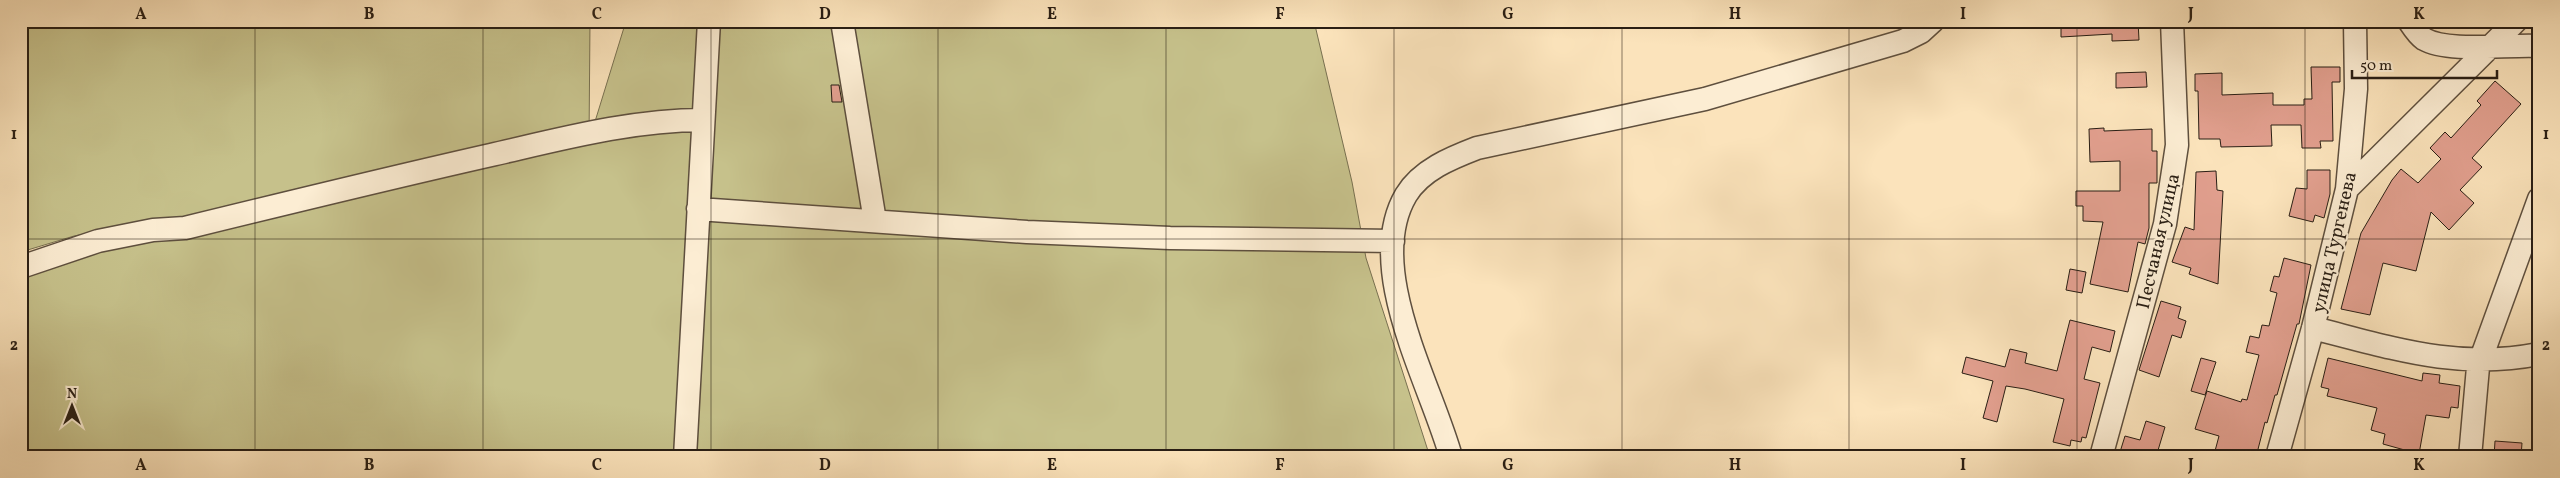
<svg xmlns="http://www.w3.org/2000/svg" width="2560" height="478" viewBox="0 0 2560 478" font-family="Vollkorn,serif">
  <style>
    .green { fill: #c6c18b; stroke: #787050 }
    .building { fill: #e19f8e; stroke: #291e14 }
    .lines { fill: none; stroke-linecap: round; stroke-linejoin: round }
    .minor-casing { stroke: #5e4f3e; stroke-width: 25 }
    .minor { stroke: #fcedd3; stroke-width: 22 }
    .grid { fill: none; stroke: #291e14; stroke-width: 1; stroke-opacity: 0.55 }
    .labels { text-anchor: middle; stroke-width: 4.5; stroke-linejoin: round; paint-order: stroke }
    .street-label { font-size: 19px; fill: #291e14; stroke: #fcedd3 }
    .neatline { fill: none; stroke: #291e14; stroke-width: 2 }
    .grid-label { font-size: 16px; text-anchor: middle; font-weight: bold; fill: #291e14 }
  </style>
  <rect width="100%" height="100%" fill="#fbe3bb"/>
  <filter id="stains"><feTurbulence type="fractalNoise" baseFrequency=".004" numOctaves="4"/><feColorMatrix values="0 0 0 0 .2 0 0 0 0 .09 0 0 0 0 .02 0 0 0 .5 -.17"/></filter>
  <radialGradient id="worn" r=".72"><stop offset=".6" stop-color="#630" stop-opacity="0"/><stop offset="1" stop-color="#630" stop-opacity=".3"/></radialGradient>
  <path class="green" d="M21,21H590L589,141L626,21H1314L1352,182L1366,258L1430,457H21V271L212,218L151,221L74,236L21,252Z"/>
  <path class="building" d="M2061,21H2138L2139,40L2112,41V34L2061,37Z
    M2311,67H2340V82H2332L2333,141H2320L2321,148H2302L2301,125H2271L2272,146L2221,147L2220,139H2199L2198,91H2195V74L2222,73V95L2273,93V105H2304V99H2312Z
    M2146,72L2147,87L2116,88V73Z
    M2495,81L2521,104L2472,158L2482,167L2460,190L2474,203L2449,230L2431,212L2416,271L2383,263L2370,315L2341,309L2361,233L2392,180L2401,169L2418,183L2441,159L2430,148L2445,132L2451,138L2481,105L2477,101Z
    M831,85H839L842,102H832Z
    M2104,128V131L2152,129V151H2157V183H2149V228L2145,244L2138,242L2128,292L2090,284L2103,222L2083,221V206H2076V191H2120V161L2090,162L2089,129Z
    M2307,170H2330V194L2324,218L2315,215L2313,222L2289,216L2296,188L2307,189Z
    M2216,171L2217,190L2223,191L2218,284L2189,274L2191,268L2172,262L2185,227L2194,230L2196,172Z
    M2284,258L2311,265L2299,324H2297L2277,395H2275L2267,423L2265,422L2256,457H2220L2221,453L2215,451L2219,436L2195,429L2207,391L2241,402L2242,399L2247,400L2259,355L2246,352L2250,336L2259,338L2262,325L2269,326L2277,293L2270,291L2274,276L2279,277Z
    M2070,269L2086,272L2082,293L2066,290Z
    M2161,301L2181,307L2178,318L2186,321L2181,338L2172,335L2159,377L2139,370Z
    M2070,320L2115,331L2110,352L2092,347L2084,379L2100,383L2086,438L2082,437L2081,442L2071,440L2070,446L2053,442L2064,399L2025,389L2006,386L1997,422L1983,418L1993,381L1962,373L1966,357L2005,367L2010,349L2027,353L2025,363L2057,371Z
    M2201,358L2216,362L2205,395L2191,391Z
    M2328,358L2422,381L2423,373L2440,375L2439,383L2460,386L2458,408L2451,407L2449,418L2426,415L2419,454L2383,444L2385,434L2371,430L2377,408L2327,396L2329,389L2321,387Z
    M2146,421L2165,427L2156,457H2135L2120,452L2125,436L2140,440Z
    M2495,441L2522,443L2521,457H2494Z"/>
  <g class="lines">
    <defs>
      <path id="minor" d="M842,21L875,221
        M2409,21C2413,27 2418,35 2424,39C2448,53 2509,44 2539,46
        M2347,189L2516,21
        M698,209L1027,232L1170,238L1393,241
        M21,267L98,241L153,230L185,228C287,203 389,178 491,155C561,139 631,120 703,120
        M2313,328C2393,348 2456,370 2539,354
        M685,457L709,21
        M1451,457C1431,384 1363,268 1406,195C1421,170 1451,158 1477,148L1705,99L1903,41L1921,32L1933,21
        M2101,457L2165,224L2177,145L2172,21
        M2277,457L2313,328L2347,189L2356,89L2355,21
        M2470,457L2478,367L2539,199"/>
    </defs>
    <use href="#minor" class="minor-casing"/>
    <use href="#minor" class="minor"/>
  </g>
  <path class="grid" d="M255,21V457M483,21V457M711,21V457M938,21V457M1166,21V457M1394,21V457M1622,21V457M1849,21V457M2077,21V457M2305,21V457M21,239H2539"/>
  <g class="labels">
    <g class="street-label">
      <text transform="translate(2157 241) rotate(-77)" y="7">Песчаная улица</text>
      <text transform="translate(2333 242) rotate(-77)" y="7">улица Тургенева</text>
    </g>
  </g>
  <rect width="2560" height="478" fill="none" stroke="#fbe3bb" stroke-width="55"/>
  <g transform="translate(72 406)" stroke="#fcedd3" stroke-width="4" paint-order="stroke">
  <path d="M0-4L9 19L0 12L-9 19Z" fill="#291e14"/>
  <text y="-8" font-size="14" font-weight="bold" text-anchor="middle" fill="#291e14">N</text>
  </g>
  <path d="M2352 70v8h145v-8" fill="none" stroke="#291e14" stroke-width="2.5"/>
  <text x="2360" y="70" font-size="15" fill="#291e14" stroke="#fcedd3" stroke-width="4" paint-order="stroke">50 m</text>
  <rect x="28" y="28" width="2504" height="422" class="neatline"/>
  <g class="grid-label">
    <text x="141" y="19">A</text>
    <text x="369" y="19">B</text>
    <text x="597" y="19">C</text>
    <text x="825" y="19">D</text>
    <text x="1052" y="19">E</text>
    <text x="1280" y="19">F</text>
    <text x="1508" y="19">G</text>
    <text x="1735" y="19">H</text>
    <text x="1963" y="19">I</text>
    <text x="2191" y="19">J</text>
    <text x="2419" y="19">K</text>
    <text x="14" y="139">1</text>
    <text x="2546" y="139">1</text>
    <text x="14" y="350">2</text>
    <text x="2546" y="350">2</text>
    <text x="141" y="470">A</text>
    <text x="369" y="470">B</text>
    <text x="597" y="470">C</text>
    <text x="825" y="470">D</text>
    <text x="1052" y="470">E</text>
    <text x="1280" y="470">F</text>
    <text x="1508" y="470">G</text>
    <text x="1735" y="470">H</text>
    <text x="1963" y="470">I</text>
    <text x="2191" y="470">J</text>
    <text x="2419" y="470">K</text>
  </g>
  <rect width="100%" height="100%" filter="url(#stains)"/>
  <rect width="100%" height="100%" fill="url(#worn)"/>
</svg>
